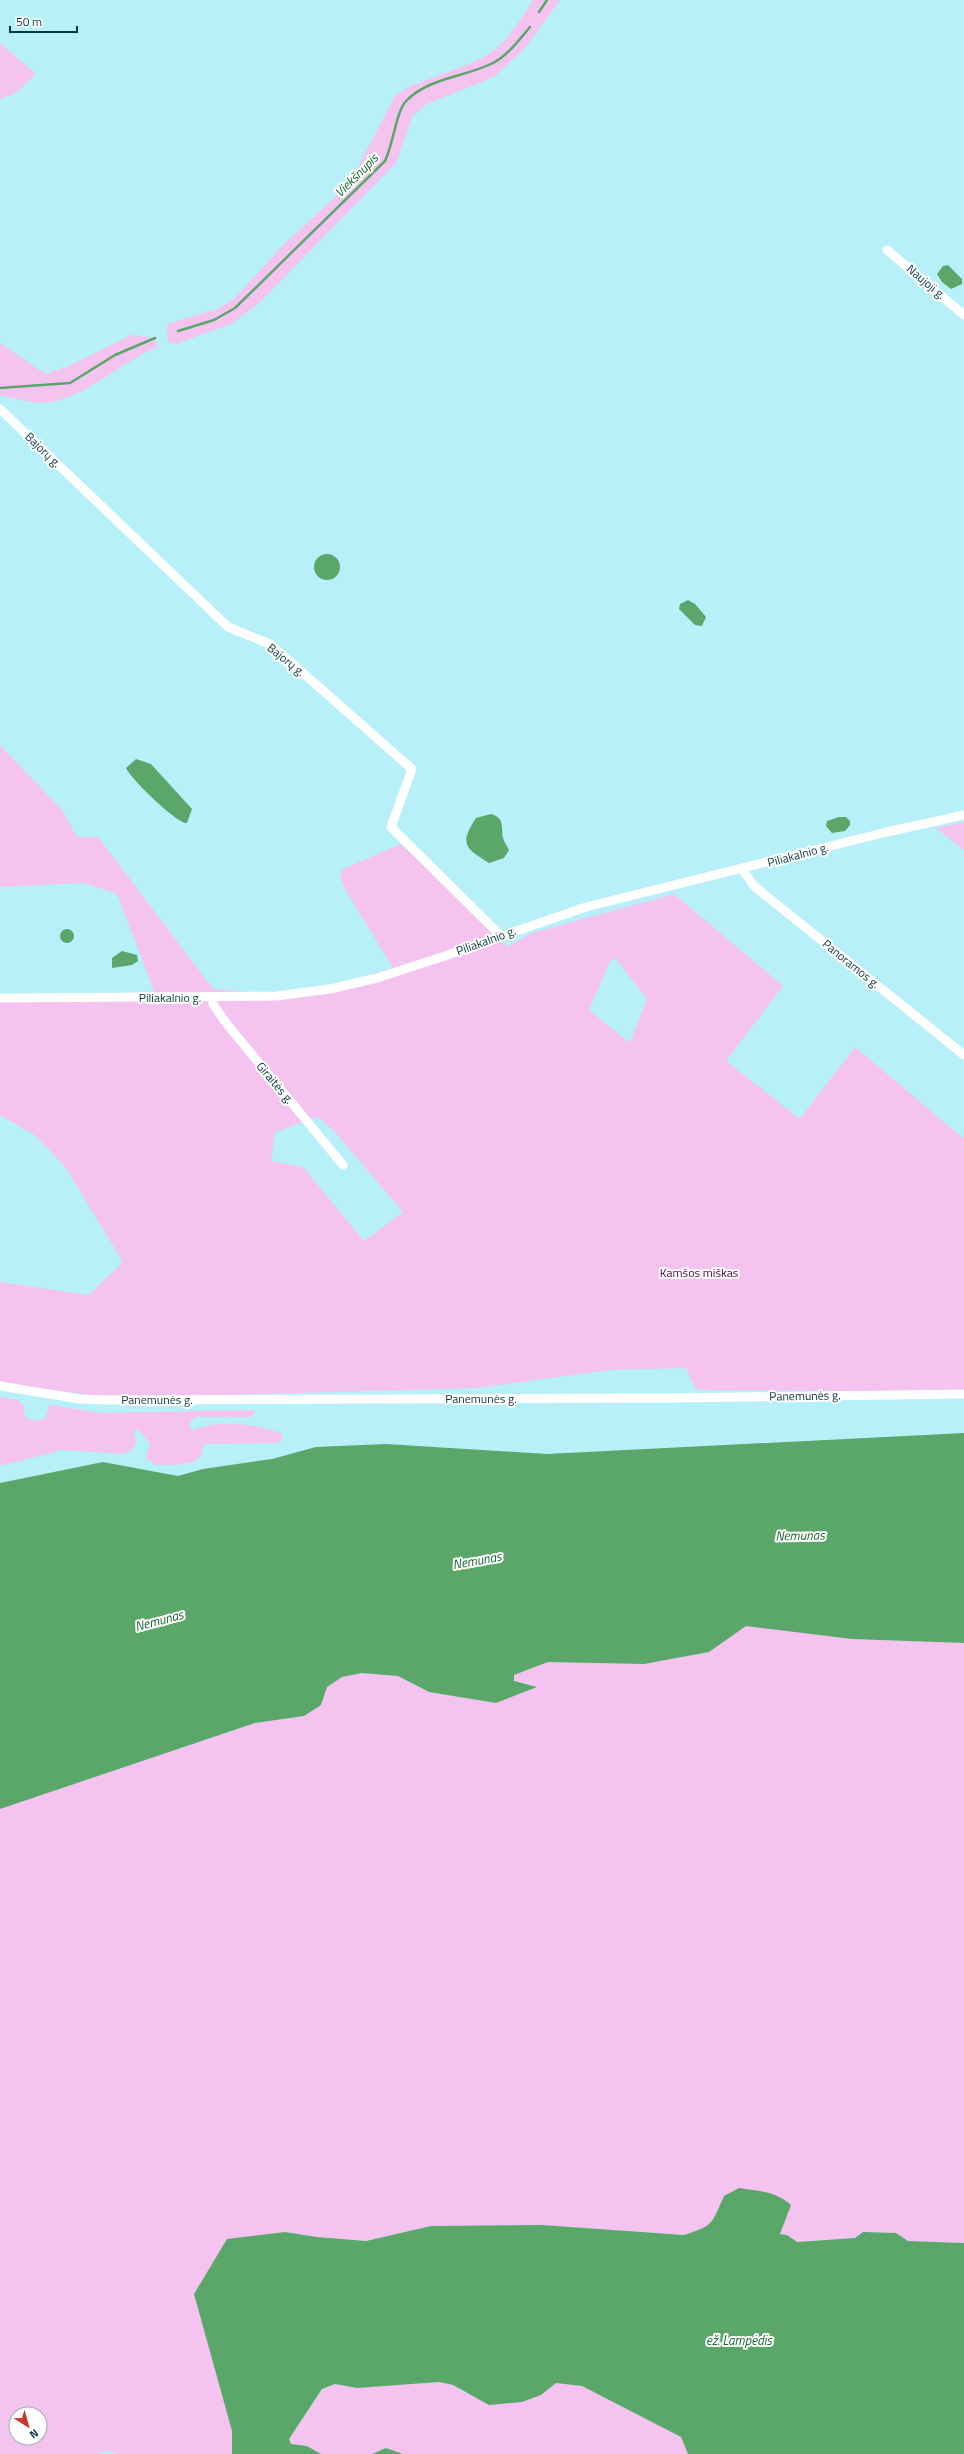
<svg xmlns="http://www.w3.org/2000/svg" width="964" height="2454" viewBox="0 0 964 2454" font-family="'Titillium Web',sans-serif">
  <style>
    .green { fill: #f4c3f0; fill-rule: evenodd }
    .water { fill: #5ba76a }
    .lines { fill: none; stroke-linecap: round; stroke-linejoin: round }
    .stream { stroke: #5ba76a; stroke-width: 2.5 }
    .minor { stroke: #fff; stroke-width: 9 }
    .labels { text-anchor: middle; stroke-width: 4; stroke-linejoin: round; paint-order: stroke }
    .street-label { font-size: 12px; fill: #06363c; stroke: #fff }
    .park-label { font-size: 12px; fill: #460745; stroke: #fff }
    .water-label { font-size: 13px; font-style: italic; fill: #15682e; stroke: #fff }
  </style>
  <rect width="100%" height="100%" fill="#b7f0f9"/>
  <path class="green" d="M533,0H560L526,47L494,77L427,104L413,115L396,163L256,306L231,324L176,344L168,342L167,324L217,309L235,298L281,247L349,184L395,96C409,85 424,81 440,75C494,56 503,49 533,0Z
    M0,43L36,74L16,93L0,99Z
    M131,335L155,338L158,347C124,359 80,403 42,403C29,403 14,397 0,396V343L45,374L69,366Z
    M0,745L62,810L77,837H98L213,989L260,993L327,987L393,968L342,884L341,870L401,844L507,947L532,933L674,894L783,986L726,1061L800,1119L855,1047L964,1139V1392L696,1390L686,1368L610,1370L477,1388L114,1398L0,1384V1282L89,1295L123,1262L66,1168L36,1136L0,1115V998L158,1001L117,894L84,883L0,887ZM615,958L647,999L630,1043L589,1010L610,961ZM318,1117L333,1130L403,1212L364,1241L303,1167L271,1161L275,1132Z
    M964,822V850L936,828Z
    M0,1397L18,1400L23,1405L25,1417L35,1421L45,1419L49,1405L102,1413L252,1410L255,1413L251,1417H196L190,1422L189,1428L193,1430C218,1419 256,1424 281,1433L283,1437L278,1443L204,1444L201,1455L194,1462L176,1465H156L146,1458L150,1444L138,1429L134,1432L136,1441L133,1450L122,1454L62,1450L0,1466Z
    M746,1625L852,1639L964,1643V2243L908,2241L896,2233L864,2232L855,2238L797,2242L787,2235L780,2234L785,2221L713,2222L705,2228L684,2235L542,2225L431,2226L366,2241L317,2237L285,2232L232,2431V2454H120L107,2451L98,2454H0V1809L255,1723L304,1716L321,1705L327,1687L342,1677L362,1673L398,1676L429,1692L496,1703L536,1687L514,1681V1675L548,1662L644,1664L709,1652ZM16,2414H40V2438H16Z
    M439,2382L453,2385L464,2393L541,2395L556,2383L582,2386L681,2437L688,2454H403L386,2448L372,2454H321L307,2446L291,2444L289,2439L323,2389L335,2384L357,2388Z"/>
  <path class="water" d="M948,265L962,279V284L951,289L942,282L937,274L943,266Z
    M314 567a13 13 0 1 1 26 0a13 13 0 1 1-26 0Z
    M688,600L695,604L706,617L702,626L695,625L679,609L680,604Z
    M136,759L151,764L192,809L187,823C178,825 130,778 126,768Z
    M491,814C505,818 501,827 503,838C504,842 507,846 509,850L504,858L489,863C465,848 459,844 476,818Z
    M839,817H846L850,821V825L845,831L832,833L826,826L827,821Z
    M60 936a7 7 0 1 1 14 0a7 7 0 1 1-14 0Z
    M122,951L137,955L138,961L132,965L112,968V958Z
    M964,1433V1643L852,1639L746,1626L709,1652L644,1664L548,1662L514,1675V1681L537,1687L496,1703L429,1692L398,1676L362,1673L342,1677L327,1687L321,1705L304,1716L255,1723L0,1809V1483L103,1462L178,1476L203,1469L272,1459L316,1447L386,1444L547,1454Z
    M739,2188C758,2191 776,2191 791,2205L780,2234L787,2235L797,2242L855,2238L863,2232L896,2233L908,2241L964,2243V2454H688L681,2437L582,2386L556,2383L541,2395L522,2402L489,2405L453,2385L439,2382L357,2388L335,2384L322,2389L289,2439L291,2444L307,2446L321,2454H232V2431L194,2294L227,2239L285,2232L317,2237L366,2241L431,2226L542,2225L684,2235C715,2225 711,2224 724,2196Z
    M386,2448L403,2454H372Z"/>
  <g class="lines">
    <path class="stream" d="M539,12L547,0
      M178,331L214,320L235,308L385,161C393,145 396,112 406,101C428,78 465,77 493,63C508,55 519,40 530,27
      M0,388L70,383L115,355L155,338"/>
    <path class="minor" d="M887,250L964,315
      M0,409L228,627L270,644L412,769L391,827L501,936
      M742,869L754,886L964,1055
      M0,998L276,996L330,989L377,978L445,956L586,907L887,832L964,815
      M213,998V1004L226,1023L343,1165
      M0,1386L80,1399L106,1400L675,1398L964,1394"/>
  </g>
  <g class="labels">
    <g class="street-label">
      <text transform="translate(926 282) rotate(40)" y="4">Naujoji g.</text>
      <text transform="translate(43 450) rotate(44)" y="4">Bajorų g.</text>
      <text transform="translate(286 660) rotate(39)" y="4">Bajorų g.</text>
      <text transform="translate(798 855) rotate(-15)" y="4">Piliakalnio g.</text>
      <text transform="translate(486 941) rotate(-20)" y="4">Piliakalnio g.</text>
      <text transform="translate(851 964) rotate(39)" y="4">Panoramos g.</text>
      <text x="170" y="1002">Piliakalnio g.</text>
      <text transform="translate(275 1083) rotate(50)" y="4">Giraitės g.</text>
      <text transform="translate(805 1396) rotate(-1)" y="4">Panemunės g.</text>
      <text x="481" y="1403">Panemunės g.</text>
      <text x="157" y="1404">Panemunės g.</text>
    </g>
    <g class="park-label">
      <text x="699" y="1277">Kamšos miškas</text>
    </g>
    <g class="water-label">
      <text transform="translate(356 175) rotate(-45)" y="5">Viekšnupis</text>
      <text transform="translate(800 1535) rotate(-1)" y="5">Nemunas</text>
      <text transform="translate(477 1560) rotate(-10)" y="5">Nemunas</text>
      <text transform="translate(159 1620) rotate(-15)" y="5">Nemunas</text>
      <text x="739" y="2345">ež. Lampėdis</text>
    </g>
  </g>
  <g transform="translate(28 2426) rotate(143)"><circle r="19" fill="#ffffff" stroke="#9bafb1"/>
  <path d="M0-3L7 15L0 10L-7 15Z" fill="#c6392e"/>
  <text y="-6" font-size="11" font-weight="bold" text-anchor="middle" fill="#06363c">N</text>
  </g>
  <path d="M10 26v6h67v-6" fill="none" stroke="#06363c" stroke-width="2"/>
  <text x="16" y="26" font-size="12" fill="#06363c" stroke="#ffffff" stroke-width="3" paint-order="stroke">50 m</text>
</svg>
